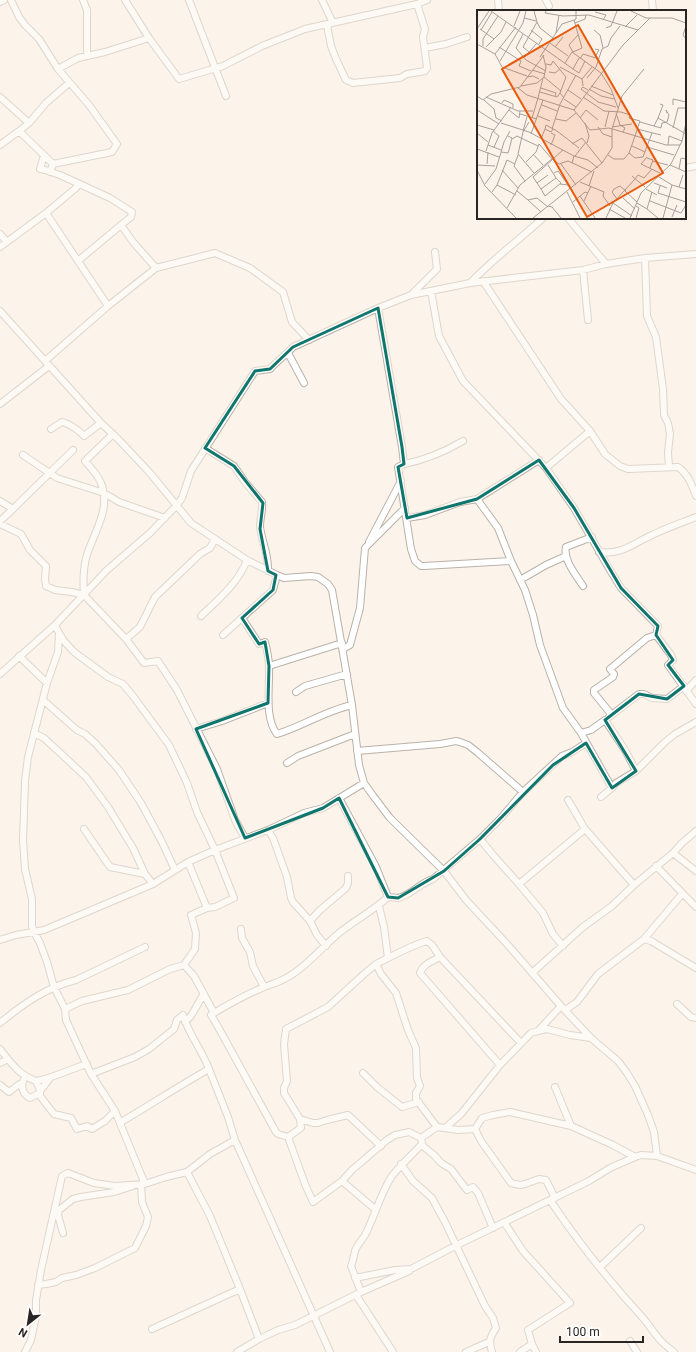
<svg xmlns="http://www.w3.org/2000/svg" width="696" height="1352" viewBox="0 0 696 1352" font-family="Roboto,sans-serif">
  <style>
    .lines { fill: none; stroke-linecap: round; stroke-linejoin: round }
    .minor-casing { stroke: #b9b2a9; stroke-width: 8 }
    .minor { stroke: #fff; stroke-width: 6 }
    .marked { fill: none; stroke: #0f766e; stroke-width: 3; stroke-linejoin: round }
    .inset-road { fill: none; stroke: #a7a19b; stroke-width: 1 }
    .view { fill: #e8590c; fill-opacity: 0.15; stroke: #e8590c; stroke-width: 2 }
    .inset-edge { fill: none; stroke: #282522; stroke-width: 2 }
  </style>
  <rect width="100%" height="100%" fill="#fcf4eb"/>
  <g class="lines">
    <defs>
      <path id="minor" d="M11,0L19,17L25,25L39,39L58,69L89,105L117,144L112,152L53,164L50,172
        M83,0L87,10V56
        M125,0L149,38
        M189,0L226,96
        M322,0L333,23
        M498,0L499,11
        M546,0L549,6
        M652,0L653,11
        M0,2L4,0
        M327,25L331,46L336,59L346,80L353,83L400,78L407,74L425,71L427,68L423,37L425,29L417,4
        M425,48L446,44L467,37
        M58,69L78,58L105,52L149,38L179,79L223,66L262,46L305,29L417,4L427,0
        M0,97L29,123
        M0,145L19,131
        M44,155L40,169L45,170L60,175L110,198L132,212L131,217L121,225L133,242L156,268
        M53,164L19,131L29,123L46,103L69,83
        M685,168L696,166
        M46,213L108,306
        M568,218L606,264
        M0,234L7,242
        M0,247L46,213L76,188L78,184
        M645,258L647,316L656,337L663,389L664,415L668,423L670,434L668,452L669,467
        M79,260L121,225
        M583,270L588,320
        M483,281L561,399L590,431L605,454L620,466L628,469L678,467C688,474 692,485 696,496
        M470,283C493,259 519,240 543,218
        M431,291L439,336L463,381L546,468
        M411,295L437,269L435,252
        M378,308L402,447L404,464L398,467L411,549L415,561L421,566H424L511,561
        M0,311L101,423L118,439L150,473L191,523L247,560L277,575L284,578L311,576L318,577L328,584L332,590L352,705L359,765L364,783L374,797L390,818L444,871L466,900L507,944L561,1006L591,1038L618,1061L627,1073L635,1086L648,1115L654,1132L657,1156
        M288,353L304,383
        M45,361L108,306L156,268L215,253L250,268L283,292L292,322L309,340
        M0,404L49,366
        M51,429L62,422C68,423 80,431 84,436L101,423
        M590,431L546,468L574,508L610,570L621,588L658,626L656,635L671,655L673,660L668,665L696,704
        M205,448L234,466L245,482L262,502C263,510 260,518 260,527C262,542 269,555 268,571
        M23,455L57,478L104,493L119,502L165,518
        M404,464C426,460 444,452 463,441
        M477,499L498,528L511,561L525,590L533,615L540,645L563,708L581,733L612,788L616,783L636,771
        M0,501L13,509L0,521
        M13,509L73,450
        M407,518L425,515L460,502L477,499L539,460
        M0,524L21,534L30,550L46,566L45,579L46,586L55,590L72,592L84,595L126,639L144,663L158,661L177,690L217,769L235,820L245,838
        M369,542L401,481
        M599,552C622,555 632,544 652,535C666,528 681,523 696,517
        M520,580L546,565L566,556
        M583,586C576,575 563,560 566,547L592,537
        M84,595C83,582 83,571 86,558C93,533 113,508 100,481C97,474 90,467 85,461L113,434
        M201,616C218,600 239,582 247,560
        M242,618L259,644L265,642C267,650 269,659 269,667C270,686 264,718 277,734C303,726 325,711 352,705
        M55,625L59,633L58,652L47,683L28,757L25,781L23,840L25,869L32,899V926L34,932L40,943L47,962L54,987L65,1009L66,1020L91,1074L115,1111L145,1184L166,1177L187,1172L210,1154L235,1140
        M59,633L64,641L74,652L108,677L123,684L133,696L169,745L187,783L197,812L215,850L234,898L215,907L207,908L188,862
        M223,635L273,590L277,575
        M126,639L140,627L155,597L200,554L210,548L215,539
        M343,649L350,645L360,608L365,548L405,508
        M19,656L47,683
        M269,666L342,643
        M0,674L55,625L107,570L150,533L177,505L182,498L191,471L255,371L270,369C277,361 286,355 293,347L378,308L411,295L470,283L583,270L606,264L645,258L696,254
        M687,690L696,680
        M296,692L305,686L347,674
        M43,700L77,730L85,734L96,744L119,770L141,803L161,840L175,870
        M611,714L594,693V690L613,677L614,674L610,669L647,638L656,635
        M609,717L639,694H644L652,698L667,699L684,686
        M196,729L222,721L268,703
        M34,733L44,738L86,777L108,807L133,848L145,874L153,884
        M581,733L591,730L605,720L625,750L636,771L665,742L675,734L696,722
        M357,751L440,744L456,741L460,742L468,745L477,752L523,792
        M287,763L298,756L355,734
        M601,797L612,788
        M339,798L376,867L388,897
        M568,800L585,829L634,885
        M84,829L110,867L145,874
        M268,830L273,838L287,877L291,898L293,902L310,921L317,935L326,946
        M480,839L493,855L519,884L543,913L553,934L563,946
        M673,853L696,871
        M656,866L696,907
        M519,884L585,829
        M207,908L191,915L196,933L195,949L184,965L194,976L214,1013L211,1015L217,1025L276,1132L278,1134L288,1137L301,1128L300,1119L284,1093V1088L287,1081L284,1044L286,1029L328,1007L363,975L376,964L388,958L384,927L379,906
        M310,921L319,911L346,888L348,883V876
        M241,929L242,938L250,952L253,966L264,987
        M644,939L651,941L696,968
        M0,940L16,935L44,930L94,909L153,884L188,862L215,850L268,830L304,813L323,808L364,783
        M440,957C433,961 423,964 420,973L500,1065
        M388,958C400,952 413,945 427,941L432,945L440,957L521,1043
        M376,964L381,974L396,993L408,1030L416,1048L417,1078L420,1086L416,1093V1099L437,1127
        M532,973L583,927L612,906L634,885L673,853L682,843L696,831
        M677,1004L691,1017L696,1018
        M65,1009L82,1001L128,990L170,969L184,965
        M565,1010L577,1002L598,974L644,939L682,894
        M214,1013C229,1004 245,995 262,988C268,985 274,984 280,981C303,971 320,949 339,933C355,920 373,911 388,897C391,897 396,898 398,898C412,895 421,882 433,879L480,839L501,818L523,792L562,756L572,752L586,743
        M185,1022L191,1016L203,995
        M0,1023C23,1004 47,987 76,980L145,947
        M538,1031L547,1029L570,1035L591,1038
        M0,1049C11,1063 19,1075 36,1081L40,1090V1096L54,1114L71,1118L77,1129L87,1126L92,1129L105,1121L115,1111
        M0,1063L8,1059
        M363,1073L377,1087L402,1107L419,1102
        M91,1074L135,1057L149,1049L174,1029L177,1020L183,1015C189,1035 202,1050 209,1069
        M25,1077C20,1085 22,1094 30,1098L38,1094L50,1078
        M36,1081C54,1078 70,1069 87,1064
        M0,1085L9,1092C14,1089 16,1085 22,1083
        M555,1087L571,1126
        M300,1119L313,1123H318L327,1120L348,1115L381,1146
        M121,1122C150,1105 179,1086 209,1069L228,1117L235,1140L330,1352
        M445,1128L461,1114L500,1065L531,1033L538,1031L561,1006
        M475,1129L481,1141L511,1183L520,1185L525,1184L539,1179L546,1180L555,1198
        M288,1137L305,1184L313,1202L342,1181L376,1210
        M422,1144L424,1147L435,1156L441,1163L451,1169L467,1190L473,1187L478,1193L493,1228
        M401,1164L413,1181L432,1198L445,1222L485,1306L493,1318L496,1328C489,1339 489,1340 492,1352
        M187,1172L210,1216L240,1289L259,1339
        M342,1181L352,1170L387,1140L395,1135L409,1132L421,1138
        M550,1200C578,1242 609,1281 643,1318C650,1326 655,1335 662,1342C666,1346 670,1349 674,1352
        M59,1210L58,1215L63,1233
        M54,1211L59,1210L73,1199L81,1197L114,1192L133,1186
        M504,1222L523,1251L570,1303L528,1330L532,1344L536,1352
        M600,1267L641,1228
        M355,1278L395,1270L411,1269L455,1246L589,1181L610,1168L635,1157L641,1155L657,1156L696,1170
        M38,1285L46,1284L56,1282L62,1278L76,1275L95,1268L135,1248L146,1226L148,1217L142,1202L141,1184
        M361,1292L351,1266C353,1261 354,1256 355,1251C357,1245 362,1240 365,1235C375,1216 380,1194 392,1176C401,1164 412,1155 422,1144L421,1138L437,1127L458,1130L475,1129L482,1118L493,1115L510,1112L571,1126L613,1145L635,1157
        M356,1295L393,1352
        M152,1329L240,1289
        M630,1341L637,1352
        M25,1352L31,1340L36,1316V1300L41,1270L62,1176L68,1173L94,1183L115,1186L145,1184
        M237,1352L259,1339L278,1330L295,1325L361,1292L409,1271
        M466,1352L489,1342
        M520,1352L532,1344"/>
    </defs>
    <use href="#minor" class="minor-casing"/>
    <use href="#minor" class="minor"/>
  </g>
  <path d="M0 0H696V1352H0ZM378,308L402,447L404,464L398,467L407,518L477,499L539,460L574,508L621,588L658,626L656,635L673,660L668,665L684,686L667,699L639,694L605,720L636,771L612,788L586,743L553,765L480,839L444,871L398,898L388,897L339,798L323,808L245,838L196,729L268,703L269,666L265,642L259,644L242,618L273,590L276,575L268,571L260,529L263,503L234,466L205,448L255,371L270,369L293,347Z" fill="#fcf4eb" fill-opacity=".55" fill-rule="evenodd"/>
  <path class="marked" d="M378,308L402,447L404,464L398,467L407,518L477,499L539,460L574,508L621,588L658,626L656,635L673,660L668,665L684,686L667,699L639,694L605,720L636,771L612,788L586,743L553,765L480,839L444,871L398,898L388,897L339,798L323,808L245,838L196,729L268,703L269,666L265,642L259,644L242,618L273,590L276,575L268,571L260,529L263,503L234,466L205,448L255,371L270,369L293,347Z"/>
  <g transform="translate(477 10)">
    <rect width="209" height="209" fill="#fcf4eb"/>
    <path class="inset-road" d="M14,1L96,59L102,48M69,1L68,3L86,6L112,5L161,20M154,1L169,8H195L209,13M118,2L129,5L126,10M47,8L59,11M60,12L63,18L76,28M98,13L108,9L109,5M37,16L43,1M209,16L206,25L209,29M148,17L160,5M129,18L134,16L140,1M0,19L12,1M3,19L17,29M4,20L15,2M54,20L65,29L62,34M117,20L123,25L126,38M79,23L82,5M46,24L39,38L49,50L69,61M73,33L91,46M0,34L18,44L25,57L50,66M6,36V29L21,6M9,37L24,22L29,12M22,37L44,51L42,56L54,61M78,37L86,27M118,39L122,40L118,47M52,42L46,37L60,12L57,1M96,42L105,38L97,10L99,9V1M96,42L92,35L101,25M18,44L39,17M48,47L60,33M63,47L85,14L97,10M103,49L106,44L122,49M23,51L46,13L49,1M88,53L95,42L124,63L134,79L141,98M69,54L74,55L76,51L89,67L83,83L87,88M83,57L105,69L106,76M96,59L102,63L108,51M55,60L68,64M72,62L78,63L83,59M50,67L56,66L62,69M67,67L84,81M110,68L119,57L125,39L131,36L134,28L143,16M105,69L115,57M44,76L60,73L67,67L69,57L66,45M114,76L136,85M41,78L50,85L97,100L113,120L132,118L189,135H203M64,78L79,83L78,86M112,79L124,86L137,89M91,80L104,89M111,80L106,77L104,79L121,92L139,97M63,82L80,87L83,83M0,86L6,90L14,84L43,77L67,45M9,87L41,101H56M106,87L127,101L144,102L153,105L152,108L163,111L158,126M61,88L66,68M87,89L99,97M7,90L17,99L19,108L25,111M25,93L27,90L36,94V98M65,95L80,101M196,95V89L209,92M0,100L22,114M32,100L42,108L43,101M97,100L146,35L173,8M139,103L143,115L148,118L146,122M43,104L60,109M61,106L73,111M55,108L61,88M103,108L109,100L121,110M181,108L186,95L183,94M79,109L89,111L99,103M52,112L46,122L41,144L57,163M163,112L177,116L181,108L209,124M24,113L52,122L97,146L95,153M108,113L112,126L110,133M0,115L17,120M177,116L184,118L185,113L190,112L192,105L189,100L190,103M121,117L126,124L135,127M128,117L132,101M135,117L155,114M196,118L201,98H209M68,119L69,115L80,121L102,138M75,119L83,94L99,65M160,119L184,125M16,121L22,126L17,137M46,121L50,107M0,123L11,132M74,123L78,125L74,135M54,124L66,90M35,129L40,126L46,129M46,129L61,136M64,129L68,119L74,122L76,119M95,134L105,128L125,153M11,135L24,140M191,135L192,126L205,131M155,136L168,142M170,137L197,145M0,139L22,147M9,141L15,123L34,97M24,142L31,143L32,140L35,128L31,126M152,143L158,148L166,147M56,144L66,155M41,145L37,156L48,171M131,145L137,149H147L152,143L158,126M97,146L111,150L121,158M98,146L109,132M166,147L175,123M170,147L164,154L185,164M170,148L176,150L173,158M175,151L191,155M49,152L59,142L62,134L75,149M10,154L11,142M84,154L99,175M0,155L18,156M71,155L79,168L64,179L56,167L86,140M193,155L209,162M202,159L204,148L209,149M0,160L8,176L39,208M25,160L41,178M77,163L81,161L91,175M155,166L168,177M182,167L195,175L209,179M103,172L127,182L126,186L133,196M60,173L71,165M177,173L190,178M8,174L19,159L27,132L33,121M83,174L91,175L94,179M20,175L39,185M112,176L117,161M183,176L181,183L209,192M202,177L206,165M64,179L68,186L84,173L79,168M169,179L180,185M40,181L51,190M148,181L160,192M15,182L20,175L30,150L38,154M90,182L103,208M103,186L118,208M146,188L158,199M140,189L135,182L137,179L143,176L149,181M107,191L114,176M173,191L204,203L209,195M96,192L108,182L111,183M136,193L155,206M160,193L170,199L175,182M71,196L75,197L84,208M159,196L162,198L159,208M30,198L43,175L75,149L82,154L91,151L115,162M132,199L148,208M170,199L181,208M64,202L51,190L60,188L71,197M195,207L200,195M56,208L125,153L135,138V119L145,86L167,59M129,208L136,193L158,169L161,165L167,168L175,159M153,208L164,183L194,154L205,131L209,113M186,208L195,175"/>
    <path class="view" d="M101,15L186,163L110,207L25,59Z"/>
    <rect width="209" height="209" class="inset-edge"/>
  </g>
  <g transform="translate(28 1324) rotate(210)" stroke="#ffffff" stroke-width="3" paint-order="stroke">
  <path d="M0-3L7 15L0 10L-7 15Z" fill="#282522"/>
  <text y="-6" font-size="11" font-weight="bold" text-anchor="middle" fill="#282522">N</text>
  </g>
  <path d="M560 1336v6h83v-6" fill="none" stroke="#282522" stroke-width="2"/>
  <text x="566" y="1336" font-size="12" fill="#282522" stroke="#ffffff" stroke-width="3" paint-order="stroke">100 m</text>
</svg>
